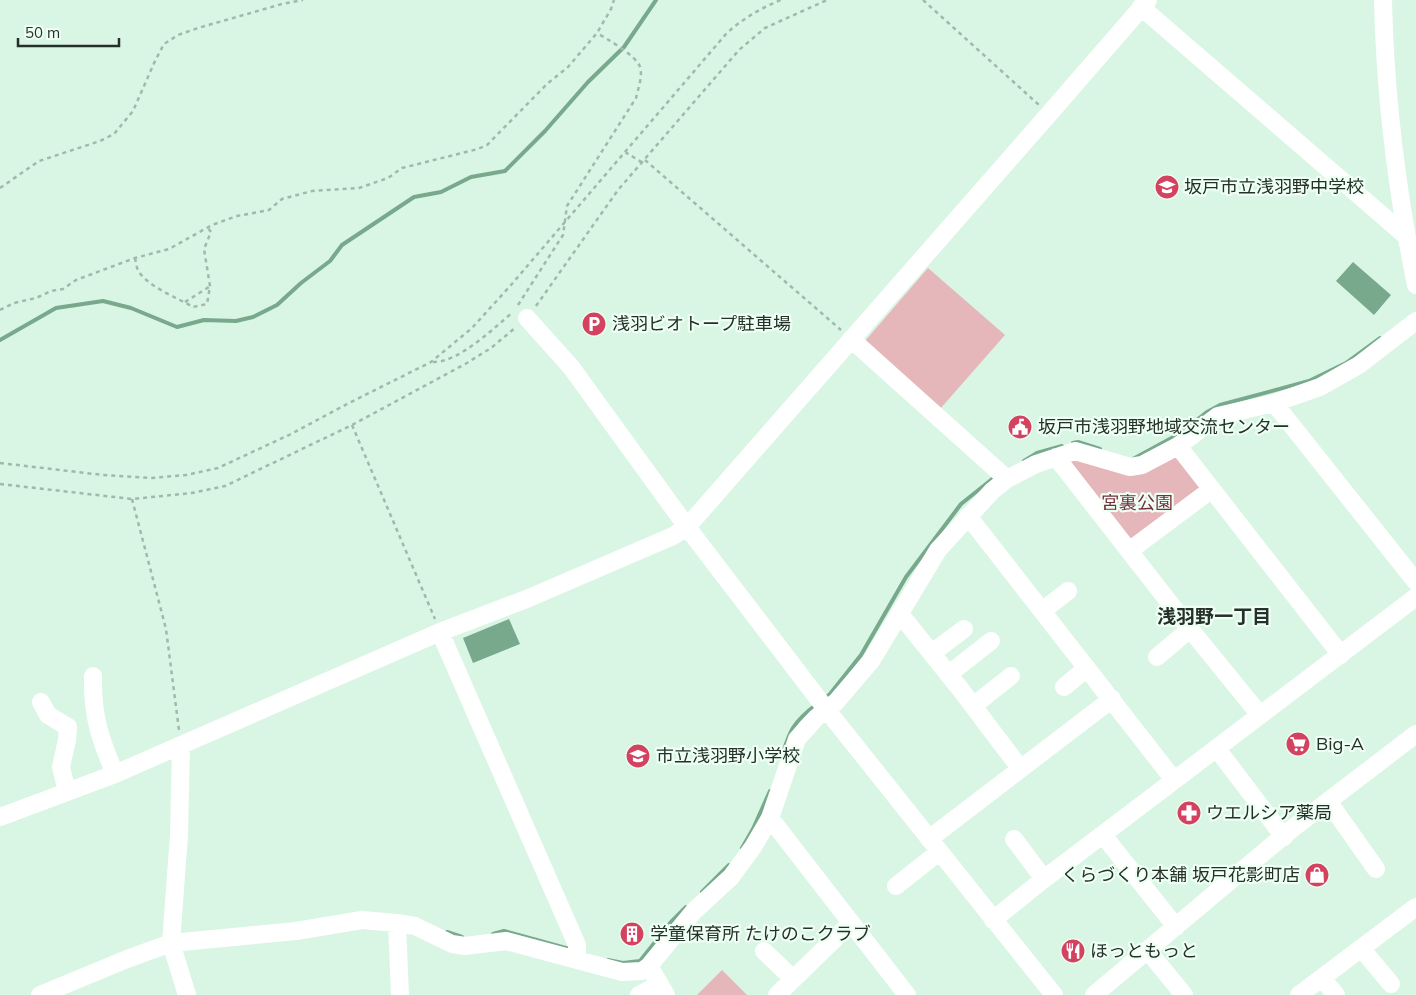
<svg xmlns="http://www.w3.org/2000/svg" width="1416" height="995" viewBox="0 0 1416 995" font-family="Mulish,'Noto Sans JP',sans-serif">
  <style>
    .green { fill: #e5b6ba }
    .water { fill: #78a98c }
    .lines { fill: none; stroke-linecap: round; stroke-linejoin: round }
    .stream { stroke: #78a98c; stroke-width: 4 }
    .path { stroke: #a2b8ab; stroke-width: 2.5; stroke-dasharray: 4 4; stroke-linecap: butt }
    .minor { stroke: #fff; stroke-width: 18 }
    .labels { text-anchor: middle; stroke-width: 4.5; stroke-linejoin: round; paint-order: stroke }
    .poi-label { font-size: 18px; fill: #26302a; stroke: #eefff4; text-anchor: start }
    .park-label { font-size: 18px; fill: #752f3a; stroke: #eefff4 }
    .neighbourhood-label { font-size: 19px; font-weight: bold; fill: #26302a; stroke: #eefff4 }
  </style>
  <rect width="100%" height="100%" fill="#d9f5e4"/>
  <path class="green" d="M928,268L1005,335L940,409L865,341Z
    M1178,455L1202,490L1129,540L1069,465L1071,459L1121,470Z
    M722,970L747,995H697Z"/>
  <path class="water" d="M1353,262L1391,295L1374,315L1336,281Z
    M509,619L520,644L473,663L463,638Z"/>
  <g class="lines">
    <path class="stream" d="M0,340L56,308L103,301L131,308L177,327L204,320L236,321L253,317L277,305L301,283L330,261L342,245L414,197L441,192L471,177L505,171L545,131L588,82L624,47L656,0
      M1073,443L1078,442L1100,449
      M1133,459L1179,434L1207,412L1220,405L1309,381L1346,363L1380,338
      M1024,461L1037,453L1062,446
      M825,698L830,694L861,655L906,577L961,504L996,476
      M781,759C790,730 793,722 817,704
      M742,848L753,829L770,791
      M702,892L729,865
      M447,932L462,937
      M493,934L504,931L573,950
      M608,960L623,963L640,961L671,922L686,907"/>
    <path class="path" d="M923,0L1039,105
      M625,152L643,163
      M645,160L841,330
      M0,188L39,161L100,141L114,134L133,111L155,61L164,44L178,35L198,28L282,4L303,0
      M135,258C136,262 136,266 138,270C146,286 178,298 193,307L207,304L210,286L204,249L211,232L208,228
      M185,302L209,287
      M518,305L563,235L567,206L636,98C638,89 643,76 640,67C637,56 607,39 597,33
      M536,306L618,190L739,50L765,28L827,0
      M0,310L14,303L36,298L51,291L63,289L76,280L135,258L169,249L212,225L237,216L269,210L282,199L312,191L359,188L388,178L402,168L478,149L487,145L548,83L568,67L597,33L611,9L614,0
      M433,362C458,363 494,328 513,312
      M352,425L435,619
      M0,463L103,475L151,478L186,475L218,468L291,434L349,403L431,362L472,328L511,285L726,34C742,19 761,8 781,0
      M0,484L132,499L192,493L225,486L352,425L467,363L491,348L515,328
      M132,499L166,629L179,730"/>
    <path class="minor" d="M1383,0C1385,95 1397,192 1416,285
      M1141,7L1406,236
      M527,318L571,367L687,527L826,709L1054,995
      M851,339L1007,479
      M1274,403L1416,582
      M1178,446L1341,655
      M1056,457L1190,629L1260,715
      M968,516L1174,780
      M1129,551L1212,489
      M1042,611L1068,591
      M900,614L961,690L1020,768
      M440,632L577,945V960
      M932,653L964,629
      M1157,657L1190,629
      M949,674L991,641
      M93,676C92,715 100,739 115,774
      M1064,687L1087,668
      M41,702L48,715L68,727L67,740L61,767L67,792
      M973,706L1011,676
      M181,746L179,835L171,943L187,995
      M1217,749L1284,837
      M1328,801L1376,869
      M0,817L115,774L440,632L529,598L673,536L687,527L1049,114L1148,0
      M770,818L907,995
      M1103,835L1176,927
      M929,839L1112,699
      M1014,839L1044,879
      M896,886L939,852
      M993,920L1044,879L1416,597
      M397,923L400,995
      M1361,948L1391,984
      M764,951L793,979
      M1148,951L1184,995
      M649,966L666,995
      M1322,978L1336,995
      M40,995L127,959L171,943L296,931L362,920L397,923L415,926L452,944L465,946L506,941L622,972L642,971L649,966L694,911L731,877L753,847L770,818L797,739L816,718L836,702L871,661L938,550L992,491L1007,479L1036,464L1075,451L1130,467L1142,465L1178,446L1218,416L1274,403L1320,387L1359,365L1416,321
      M639,995L660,984
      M777,995L851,923
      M1094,995L1293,828L1416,734
      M1299,995L1416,907"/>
  </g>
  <defs>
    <symbol id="school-disc" viewBox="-11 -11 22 22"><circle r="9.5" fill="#d34360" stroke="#eefff4"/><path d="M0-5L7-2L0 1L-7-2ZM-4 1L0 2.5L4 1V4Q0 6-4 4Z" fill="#fff"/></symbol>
    <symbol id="parking-disc" viewBox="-11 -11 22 22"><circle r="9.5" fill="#d34360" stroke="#eefff4"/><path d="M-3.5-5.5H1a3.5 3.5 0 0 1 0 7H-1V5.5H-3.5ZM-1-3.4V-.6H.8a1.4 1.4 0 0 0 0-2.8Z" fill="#fff"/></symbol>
    <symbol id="civic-disc" viewBox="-11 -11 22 22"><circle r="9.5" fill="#d34360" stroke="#eefff4"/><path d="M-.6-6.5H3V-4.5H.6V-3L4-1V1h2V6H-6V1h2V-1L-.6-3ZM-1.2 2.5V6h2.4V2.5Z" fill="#fff"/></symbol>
    <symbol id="supermarket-disc" viewBox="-11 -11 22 22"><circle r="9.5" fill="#d34360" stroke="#eefff4"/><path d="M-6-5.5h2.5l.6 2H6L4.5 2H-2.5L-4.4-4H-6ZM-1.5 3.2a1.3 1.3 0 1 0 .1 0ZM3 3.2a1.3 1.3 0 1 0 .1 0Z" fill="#fff"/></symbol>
    <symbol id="pharmacy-disc" viewBox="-11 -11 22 22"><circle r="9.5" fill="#d34360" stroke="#eefff4"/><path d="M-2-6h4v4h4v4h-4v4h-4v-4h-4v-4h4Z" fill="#fff"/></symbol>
    <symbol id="shop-disc" viewBox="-11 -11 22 22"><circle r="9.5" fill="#d34360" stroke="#eefff4"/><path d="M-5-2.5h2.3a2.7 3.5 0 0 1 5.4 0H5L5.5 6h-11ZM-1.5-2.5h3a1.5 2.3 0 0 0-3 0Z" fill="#fff"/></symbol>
    <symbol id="building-disc" viewBox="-11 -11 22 22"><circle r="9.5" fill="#d34360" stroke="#eefff4"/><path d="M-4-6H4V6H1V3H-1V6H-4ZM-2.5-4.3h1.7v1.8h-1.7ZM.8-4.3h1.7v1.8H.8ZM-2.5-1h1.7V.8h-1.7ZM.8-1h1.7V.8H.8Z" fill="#fff"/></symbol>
    <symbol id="restaurant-disc" viewBox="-11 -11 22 22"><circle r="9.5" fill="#d34360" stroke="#eefff4"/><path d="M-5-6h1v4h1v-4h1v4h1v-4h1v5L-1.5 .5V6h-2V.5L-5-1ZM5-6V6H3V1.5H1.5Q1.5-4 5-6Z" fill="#fff"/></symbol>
  </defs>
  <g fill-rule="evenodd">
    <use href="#school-disc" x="1153" y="173" width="28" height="28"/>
    <use href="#parking-disc" x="580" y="310" width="28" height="28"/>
    <use href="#civic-disc" x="1006" y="413" width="28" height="28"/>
    <use href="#supermarket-disc" x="1284" y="730" width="28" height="28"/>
    <use href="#school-disc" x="624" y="742" width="28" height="28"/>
    <use href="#pharmacy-disc" x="1175" y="799" width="28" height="28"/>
    <use href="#shop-disc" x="1303" y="861" width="28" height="28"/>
    <use href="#building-disc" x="618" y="920" width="28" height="28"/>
    <use href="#restaurant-disc" x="1059" y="937" width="28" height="28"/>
  </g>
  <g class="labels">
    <g class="poi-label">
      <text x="1184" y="193">坂戸市立浅羽野中学校</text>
      <text x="612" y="330">浅羽ビオトープ駐車場</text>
      <text x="1038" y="433">坂戸市浅羽野地域交流センター</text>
      <text x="1316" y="750">Big-A</text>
      <text x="656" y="762">市立浅羽野小学校</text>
      <text x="1206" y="819">ウエルシア薬局</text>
      <text x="1300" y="881" text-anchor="end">くらづくり本舗 坂戸花影町店</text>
      <text x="650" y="940">学童保育所 たけのこクラブ</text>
      <text x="1090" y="957">ほっともっと</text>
    </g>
    <g class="park-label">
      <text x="1137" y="509">宮裏公園</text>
    </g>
    <g class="neighbourhood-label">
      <text x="1214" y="623">浅羽野一丁目</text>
    </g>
  </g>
  <path d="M18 38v8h101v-8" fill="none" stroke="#26302a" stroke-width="2.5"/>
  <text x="25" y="38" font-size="15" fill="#26302a" stroke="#eefff4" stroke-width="4" paint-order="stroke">50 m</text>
</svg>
